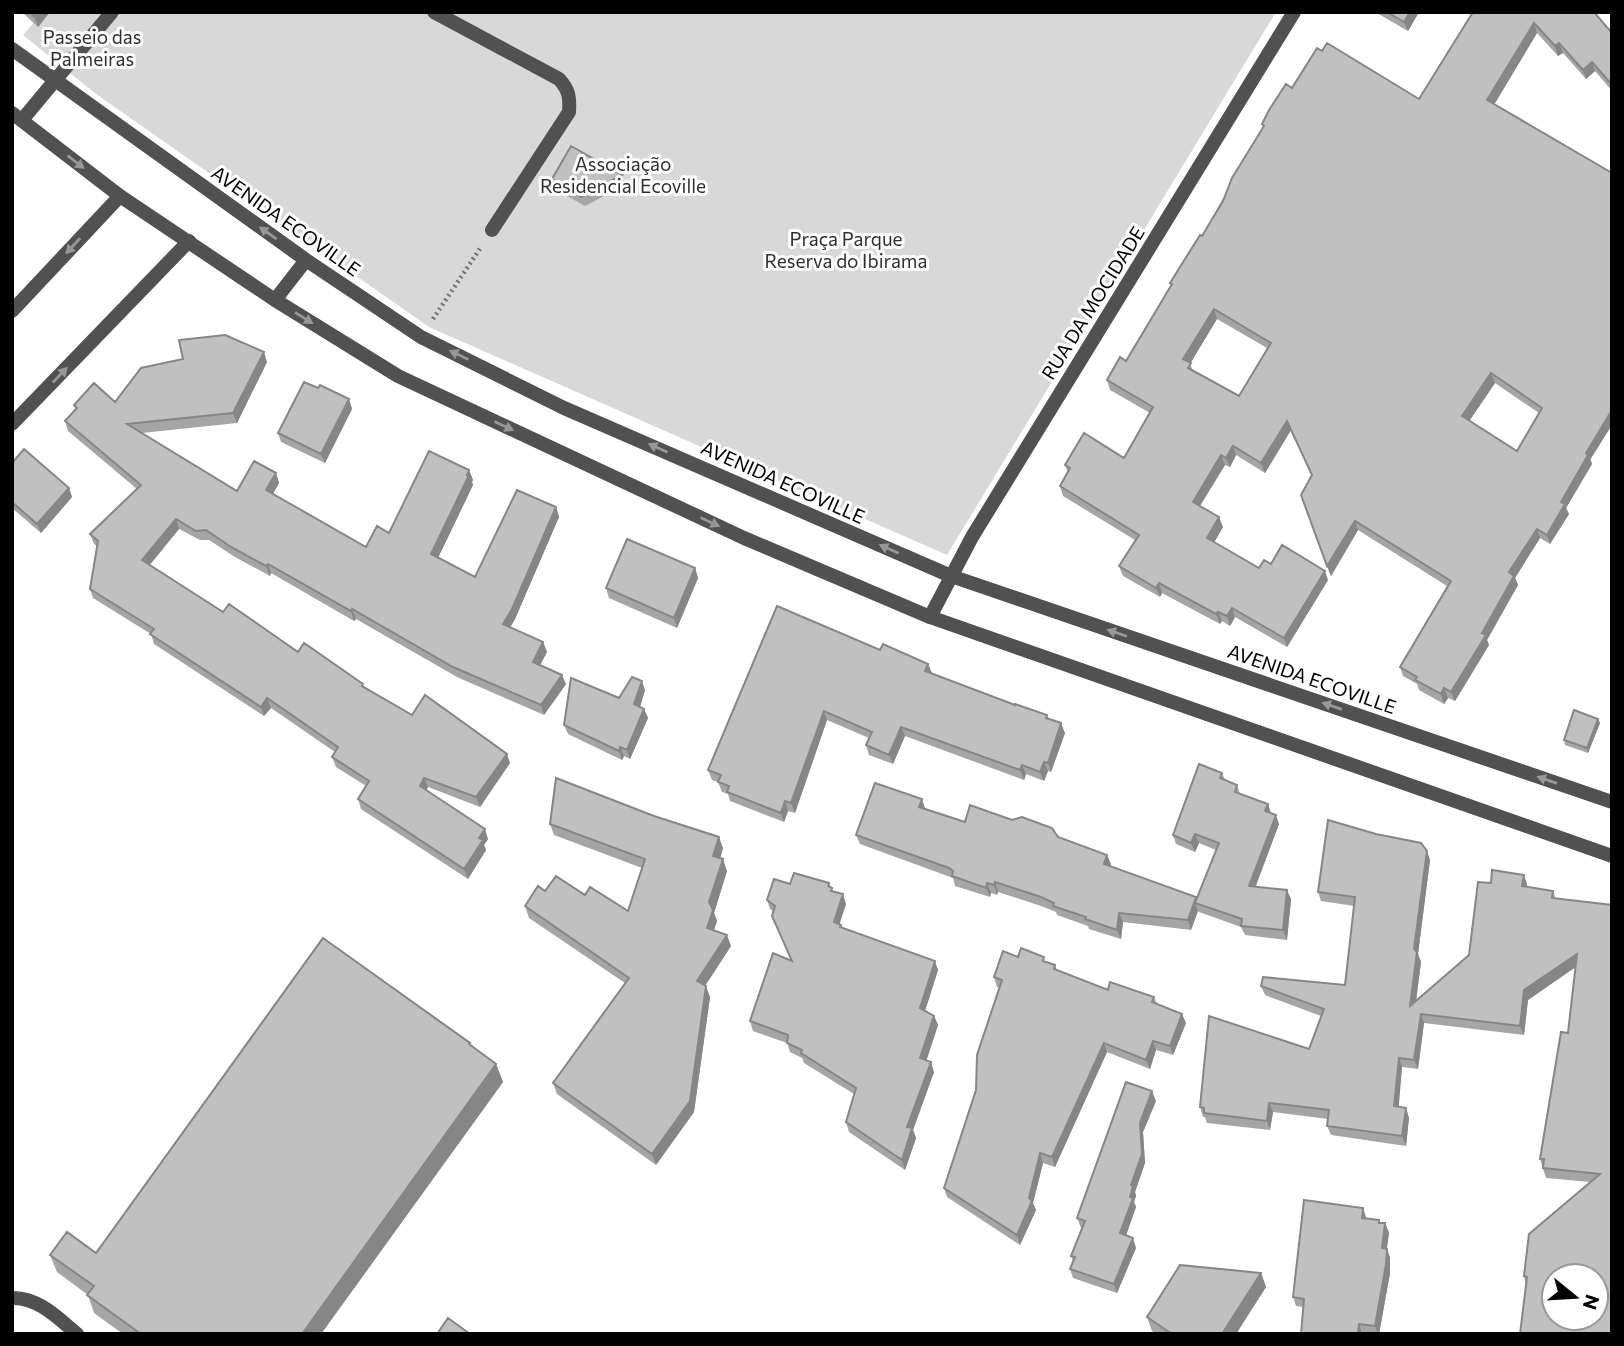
<svg xmlns="http://www.w3.org/2000/svg" width="1624" height="1346" viewBox="0 0 1624 1346" font-family="Commissioner,sans-serif">
  <style>
    .green { fill: #d8d8d8 }
    .lines { fill: none; stroke-linecap: round; stroke-linejoin: round }
    .path { stroke: #737373; stroke-width: 4.5; stroke-dasharray: 2 3.5; stroke-linecap: butt }
    .service { stroke: #515151; stroke-width: 14 }
    .minor { stroke: #515151; stroke-width: 14 }
    .tertiary { stroke: #515151; stroke-width: 14 }
    .wall { fill: #a5a5a5; fill-rule: evenodd }
    .shaded-wall { fill: #868686 }
    .building { fill: #c0c0c0; stroke: #868686; stroke-width: 2; fill-rule: evenodd }
    .oneway { fill: #979797 }
    .labels { text-anchor: middle; stroke-width: 6; stroke-linejoin: round; paint-order: stroke }
    .park-label { font-size: 19px; fill: #2f2f2f; stroke: #fff }
    .street-label { font-size: 19px; fill: #000; stroke: #fff }
  </style>
  <rect width="100%" height="100%" fill="#fff"/>
  <path class="green" d="M43,12H1276L947,555L429,327L96,94L23,35Z"/>
  <g class="lines">
    <path class="path" d="M433,319L481,247"/>
    <path class="service" d="M434,12L559,79C569,90 570,97 569,112L492,230
      M12,1298C38,1297 59,1319 77,1334"/>
    <path class="minor" d="M12,311L120,196
      M12,424L189,241
      M930,617L972,537L1294,12"/>
    <path class="tertiary" d="M12,49L306,260L421,337L564,408L951,576L1612,802
      M12,113L120,196L275,300L398,376L744,538L930,617L1612,856
      M22,120L112,12
      M275,300L306,260"/>
  </g>
  <path class="wall" d="M22,12H50L38,27Z
    M1375,12H1419L1408,31Z
    M1473,12L1612,33V91L1595,71L1586,79L1563,53L1558,56L1537,33L1494,104L1592,464L1566,508L1569,514L1550,544L1540,538L1515,578L1518,585L1487,640L1489,645L1455,701L1448,698L1444,704L1419,690L1417,684L1403,676L1400,667L1447,586L1358,530L1331,576L1301,495L1312,476L1291,430L1265,473L1236,455L1230,467L1225,465L1200,506L1223,527L1214,542L1259,568L1271,564L1328,580L1287,647L1235,617L1230,626L1222,621L1220,624L1162,593L1160,597L1123,576L1119,566L1135,540L1063,496L1060,486L1068,473L1065,465L1124,458L1150,413L1110,390L1107,380L1126,361L1171,286L1170,283L1202,236L1263,127L1262,124L1292,88L1419,99ZM1217,319L1267,348L1239,396L1193,371L1190,363ZM1495,383L1539,413L1517,451L1469,421Z
    M622,175L625,185L585,206L555,189L552,179Z
    M183,359L267,362L237,423L142,433L237,491L276,473L279,483L273,494L366,547L389,533L469,470L473,480L472,482L473,485L438,558L475,577L556,507L559,517L515,619L510,628L543,642L547,652L540,665L566,684L544,715L457,677L356,619L354,621L271,573L270,576L235,557L209,540H200L179,529L150,565L223,612L365,687L412,715L510,763L480,807L428,787L426,791L488,839L484,845L486,850L468,879L361,809L358,799L366,786L336,767L332,757L335,752L271,708L264,716L154,644L151,634L93,598L90,589L97,546L94,544L90,534L137,489L68,431L65,421L75,409L74,405L115,402Z
    M318,388L349,399L352,409L325,463L281,442L278,433Z
    M12,463L69,488L72,497L41,533L12,508Z
    M695,568L698,578L677,628L609,598L606,588Z
    M777,606L932,673L1015,705L1047,715L1049,719L1065,733L1051,772L1048,771L1044,781L1026,774L1024,780L905,736L893,764L869,755L866,745L869,738L827,720L795,813L788,811L784,822L730,801L728,794L722,792L718,782L712,780L708,770Z
    M645,690L640,707L644,709L648,718L630,759L624,756L622,760L568,734L564,725L619,698Z
    M1598,719L1600,723L1588,753L1565,745L1564,740Z
    M1222,773L1225,780L1237,785L1240,794L1268,804L1271,814L1279,824L1256,886L1291,899L1287,940L1245,935L1241,927L1199,912L1198,911L1191,930L1123,922L1121,939L1089,929L1088,926L1057,915L1056,912L1044,907L998,892L997,895L991,893L990,897L955,886L953,878L860,844L856,835L925,809L965,822L1058,837L1111,864L1110,866L1196,897L1197,898L1216,850L1199,843L1195,852L1176,844L1173,835Z
    M550,824L723,848L720,859L727,871L714,913L717,921L714,930L731,946L705,986L710,997L694,1112L656,1165L557,1094L553,1083L625,983L529,918L525,906L545,891L585,895L628,911L642,868L554,835Z
    M1430,860L1418,954L1421,962L1416,1002L1469,955L1491,883L1527,884V887L1553,891L1556,899L1612,905V1334L1526,1284L1524,1276L1590,1182L1546,1178L1540,1159L1568,1033L1576,967L1528,1000L1524,1035L1424,1023L1418,1069L1402,1067L1398,1107L1406,1108L1409,1118L1406,1146L1331,1135L1327,1126L1328,1119L1273,1112L1270,1130L1207,1123L1205,1117H1203L1200,1107L1309,1049L1321,1016L1265,995L1261,986L1345,985L1354,906L1321,901L1318,892Z
    M829,883L833,891L846,904L839,924L842,928L938,970L925,1011L934,1016L938,1025L926,1061L934,1072L913,1130L916,1138L905,1170L849,1132L846,1122L854,1094L804,1063L802,1058L790,1052L787,1043L753,1031L750,1021L791,960L772,916L773,911L770,909L767,900L790,884Z
    M1018,957L1046,962L1055,965L1057,971L1108,990L1154,997L1157,1004L1186,1023L1173,1055L1156,1050L1150,1069L1107,1052L1055,1167L1043,1163L1033,1203L1036,1210L1020,1245L947,1197L944,1188L976,1090L999,987H997L994,977Z
    M471,1046L496,1064L503,1082L321,1334H123L94,1313L88,1295L57,1272L50,1255L96,1253Z
    M1156,1101L1143,1132L1145,1163L1135,1192L1136,1196L1134,1202L1136,1207L1126,1236L1136,1248L1117,1293L1073,1278L1070,1269L1073,1261L1071,1256L1082,1228H1081L1077,1218Z
    M1366,1217V1218L1380,1223H1385L1389,1233L1387,1249L1390,1258V1273L1379,1334H1301L1303,1307L1296,1306L1293,1297Z
    M1261,1273L1266,1287L1236,1334H1156L1152,1331L1147,1317Z"/>
  <path class="shaded-wall" d="M38,12H50L38,27L34,16Z
    M1410,12H1419L1408,31L1404,22Z
    M1534,23L1537,33L1491,110L1487,100Z
    M1559,43L1563,53L1558,56L1555,46Z
    M1592,62L1595,71L1586,79L1583,70Z
    M1214,309L1217,319L1187,369L1183,359Z
    M264,352L267,362L237,423L233,413Z
    M1491,373L1495,383L1466,426L1462,416Z
    M349,399L352,409L325,463L321,454Z
    M1612,410V425L1590,460L1592,464L1566,508L1569,514L1550,544L1547,535L1561,502L1586,453Z
    M1287,421L1291,430L1265,473L1261,463Z
    M1233,446L1236,455L1230,467L1226,458Z
    M1221,455L1225,465L1196,512L1193,502Z
    M469,470L473,480L472,482L473,485L435,564L431,554Z
    M276,473L279,483L269,500L266,490Z
    M69,488L72,497L41,533L37,524Z
    M556,507L559,517L515,619L506,634L503,624Z
    M1219,517L1223,527L1211,548L1207,538Z
    M176,519L179,529L146,569L142,560Z
    M1355,521L1358,530L1331,576L1327,566Z
    M1537,529L1540,538L1515,578L1518,585L1487,640L1489,645L1455,701L1451,692L1482,633L1509,572Z
    M268,564L271,573L270,576L266,566Z
    M695,568L698,578L677,628L674,618Z
    M1325,571L1328,580L1287,647L1284,638Z
    M1159,583L1162,593L1160,597L1156,588Z
    M1232,608L1235,617L1230,626L1227,616Z
    M352,609L356,619L354,621L351,611Z
    M1218,612L1222,621L1220,624L1216,614Z
    M543,642L547,652L537,671L533,662Z
    M928,664L932,673L925,671Z
    M562,675L566,684L544,715L541,705Z
    M642,681L645,690L638,714L634,704Z
    M1444,688L1448,698L1444,704L1441,694Z
    M267,698L271,708L264,716L261,707Z
    M644,709L648,718L630,759L627,750Z
    M824,711L827,720L795,813L791,803Z
    M1598,719L1600,723L1588,753L1587,748Z
    M1061,723L1065,733L1051,772L1048,763Z
    M901,727L905,736L893,764L889,755Z
    M620,747L624,756L622,760L619,751Z
    M507,754L510,763L480,807L476,797Z
    M1044,762L1048,771L1044,781L1040,772Z
    M1022,765L1026,774L1024,780L1020,770Z
    M424,778L428,787L423,796L420,786Z
    M922,799L925,808L919,807Z
    M785,801L788,811L784,822L781,813Z
    M1268,804L1271,814L1265,811Z
    M1276,815L1279,824L1252,895L1249,886Z
    M485,829L488,839L484,845L486,850L468,879L464,869L479,838Z
    M1195,834L1199,843L1195,852L1191,843Z
    M719,837L723,848L717,867L713,856Z
    M1427,851L1430,860L1418,954L1421,962L1414,1016L1410,1006L1414,949Z
    M1107,855L1111,864L1108,873L1104,864Z
    M723,859L727,871L714,913L717,921L711,939L707,928L709,902Z
    M1524,875L1527,884L1526,896L1522,886Z
    M995,882L998,892L997,895L994,885Z
    M987,883L991,893L990,897L986,888Z
    M1287,890L1291,899L1287,940L1283,930Z
    M843,894L846,904L837,932L834,922Z
    M1196,897L1199,904L1195,903L1198,911L1191,930L1188,920Z
    M1119,913L1123,922L1121,939L1117,930Z
    M727,935L731,946L701,992L697,981Z
    M1577,954L1581,963L1528,1000L1524,1035L1520,1026L1524,990Z
    M935,961L938,970L923,1017L920,1008Z
    M706,986L710,997L694,1112L656,1165L652,1154Z
    M1182,1014L1186,1023L1173,1055L1170,1046Z
    M1421,1014L1424,1023L1418,1069L1414,1060Z
    M934,1016L938,1025L924,1068L920,1058Z
    M1153,1041L1156,1050L1150,1069L1146,1060Z
    M1104,1043L1107,1052L1055,1167L1052,1157Z
    M1399,1058L1402,1067L1398,1116L1394,1106Z
    M931,1062L934,1072L913,1130L916,1138L905,1170L902,1160L907,1127Z
    M496,1064L503,1082L321,1334H302Z
    M1152,1091L1156,1101L1143,1132L1145,1163L1135,1192L1136,1196L1134,1202L1136,1207L1123,1243L1120,1233L1131,1185L1140,1123Z
    M1269,1103L1273,1112L1270,1130L1267,1121Z
    M1406,1108L1409,1118L1406,1146L1402,1136Z
    M1040,1153L1043,1163L1033,1203L1036,1210L1020,1245L1017,1235L1029,1198Z
    M1363,1208L1366,1217L1365,1227L1362,1218Z
    M1385,1223L1389,1233L1385,1258L1382,1248Z
    M1133,1238L1136,1248L1117,1293L1114,1284Z
    M1387,1249L1390,1258V1273L1379,1334H1378L1375,1326Z
    M1261,1273L1266,1287L1236,1334H1222Z
    M1359,1324L1362,1333V1334H1358Z"/>
  <path class="building" d="M30,12H38L34,16Z
    M1387,12H1410L1404,22Z
    M1473,12H1594L1612,33V85L1592,62L1583,70L1559,43L1555,46L1534,23L1487,100L1612,173V410L1586,453L1588,455L1561,502L1565,504L1547,535L1537,529L1509,572L1514,576L1482,633L1486,635L1451,692L1444,688L1441,694L1415,680L1417,677L1400,667L1451,581L1355,521L1327,566L1301,495L1312,475L1287,421L1261,463L1233,446L1226,458L1221,455L1193,502L1219,517L1207,538L1259,568L1264,560L1271,564L1282,545L1325,571L1284,638L1232,608L1227,616L1218,612L1216,614L1159,583L1156,588L1119,566L1139,535L1060,486L1070,468L1065,465L1084,433L1124,458L1153,407L1107,380L1120,357L1126,361L1172,284L1170,283L1200,235L1202,236L1223,201L1232,178L1264,126L1262,124L1269,110L1286,84L1292,88L1317,48L1322,51L1327,43L1419,99ZM1214,309L1271,343L1239,396L1188,368L1191,363L1183,359ZM1491,373L1542,408L1517,451L1462,416Z
    M571,146L622,175L581,197L552,179Z
    M225,335L264,352L233,413L127,424L237,491L254,461L276,473L266,490L366,547L377,526L389,533L429,451L469,470L467,475H469L431,554L475,577L517,490L556,507L512,609L503,624L543,642L533,662L562,675L541,705L453,667L352,609L351,611L268,564L266,566L231,547L206,530L196,531L176,519L142,560L223,612L229,604L298,652L304,643L363,684L362,686L412,715L425,695L507,754L476,797L424,778L420,786L485,829L479,838L483,840L464,869L358,799L369,781L332,757L338,747L267,698L261,707L150,634L154,629L90,589L98,541L90,534L141,485L65,421L77,408L74,405L94,383L115,402L141,368L183,359L179,340Z
    M304,382L318,388L320,385L349,399L321,454L278,433Z
    M24,449L69,488L37,524L12,502V463Z
    M627,539L695,568L674,618L606,588Z
    M777,606L880,650L883,644L928,664L925,671L1015,705V704L1047,715L1046,718L1061,723L1048,763L1044,762L1040,772L1022,765L1020,770L901,727L889,755L866,745L872,732L824,711L791,803L785,801L781,813L727,792L729,786L718,782L721,775L708,770Z
    M632,677L642,681L634,704L644,709L627,750L620,747L619,751L564,725L571,678L619,698Z
    M1574,710L1598,719L1587,748L1564,740Z
    M1199,764L1222,773L1220,778L1237,785L1235,792L1268,804L1265,811L1276,815L1249,886L1287,890L1283,930L1241,926L1242,919L1195,903L1219,843L1195,834L1191,843L1173,835Z
    M556,778L654,816L719,837L713,856L723,859L709,902L713,910L707,928L727,935L697,981L706,986L690,1101L652,1154L553,1083L629,978L525,906L538,886L545,891L556,876L585,895L590,887L628,911L645,859L550,824Z
    M875,783L922,799L919,807L965,822L970,805L1012,820L1022,817L1052,828L1058,837L1107,855L1104,864L1196,897L1188,920L1119,913L1117,930L1085,919L1086,917L1053,906L1054,903L1041,897L995,882L994,885L987,883L986,888L952,876L953,871L949,868L856,835Z
    M1328,820L1376,834L1421,843L1427,851L1414,949L1417,952L1410,1006L1469,955L1478,882L1491,883L1492,870L1524,875L1522,886L1553,891L1552,898L1612,905V1334H1520L1527,1277L1524,1276L1529,1234L1600,1174L1543,1168L1544,1159H1540L1561,1032L1568,1033L1577,954L1524,990L1520,1026L1421,1014L1414,1060L1399,1058L1394,1106L1406,1108L1402,1136L1327,1126L1329,1110L1269,1103L1267,1121L1204,1113V1108L1200,1107L1209,1016L1309,1049L1324,1009L1261,986L1263,977L1345,985L1355,897L1318,892ZM1554,1276H1596V1318H1554Z
    M794,873L829,883L828,886L832,888L831,891L843,894L834,922L841,925L840,927L935,961L920,1008L934,1016L920,1058L931,1062L907,1127L912,1128L902,1160L846,1122L856,1088L801,1053L802,1050L787,1043L788,1035L750,1021L773,953L792,961L772,916L775,906L767,900L774,879L790,884Z
    M323,938L470,1043L469,1044L496,1064L302,1334H141L87,1295L94,1286L50,1255L67,1232L96,1253Z
    M1021,948L1044,957L1043,961L1055,965L1054,969L1108,990L1110,982L1154,997L1152,1002L1182,1014L1170,1046L1153,1041L1146,1060L1104,1043L1052,1157L1040,1153L1029,1198L1032,1201L1017,1235L944,1188L976,1090L977,1055L1002,980L994,977L1003,951L1018,957Z
    M1126,1082L1152,1091L1140,1123L1142,1154L1131,1185L1133,1186L1130,1197L1133,1198L1120,1233L1133,1238L1114,1284L1070,1269L1075,1257L1071,1256L1085,1221L1077,1218Z
    M1304,1200L1363,1208L1362,1218L1379,1220V1223H1385L1382,1248L1387,1249L1386,1264L1375,1326L1359,1324L1358,1334H1301L1304,1299L1293,1297Z
    M1180,1265L1261,1273L1222,1334H1172L1147,1317Z
    M448,1318L470,1334H437Z"/>
  <defs><path id="oneway-solid" d="M-6-.8H1V-3.2L6.5 0L1 3.2V.8H-6Z" transform="scale(1.75)"/></defs>
  <g class="oneway">
    <use href="#oneway-solid" transform="translate(76 162) rotate(38)"/>
    <use href="#oneway-solid" transform="translate(268 233) rotate(-145)"/>
    <use href="#oneway-solid" transform="translate(73 246) rotate(133)"/>
    <use href="#oneway-solid" transform="translate(304 318) rotate(32)"/>
    <use href="#oneway-solid" transform="translate(459 355) rotate(-154)"/>
    <use href="#oneway-solid" transform="translate(60 375) rotate(-46)"/>
    <use href="#oneway-solid" transform="translate(504 426) rotate(25)"/>
    <use href="#oneway-solid" transform="translate(658 448) rotate(-156)"/>
    <use href="#oneway-solid" transform="translate(710 522) rotate(25)"/>
    <use href="#oneway-solid" transform="translate(889 549) rotate(-156)"/>
    <use href="#oneway-solid" transform="translate(1117 633) rotate(-161)"/>
    <use href="#oneway-solid" transform="translate(1332 706) rotate(-161)"/>
    <use href="#oneway-solid" transform="translate(1547 780) rotate(-161)"/>
  </g>
  <g class="labels">
    <g class="park-label">
      <text x="92" y="44">Passeio das<tspan x="92" dy="22">Palmeiras</tspan></text>
      <text x="623" y="171">Associação<tspan x="623" dy="22">Residencial Ecoville</tspan></text>
      <text x="846" y="246">Praça Parque<tspan x="846" dy="22">Reserva do Ibirama</tspan></text>
    </g>
    <g class="street-label">
      <text transform="translate(286 221) rotate(35)" y="7">AVENIDA ECOVILLE</text>
      <text transform="translate(1093 303) rotate(-58)" y="7">RUA DA MOCIDADE</text>
      <text transform="translate(783 482) rotate(24)" y="7">AVENIDA ECOVILLE</text>
      <text transform="translate(1312 679) rotate(19)" y="7">AVENIDA ECOVILLE</text>
    </g>
  </g>
  <rect width="1624" height="1346" fill="none" stroke="#000000" stroke-width="28"/>
  <g transform="translate(1575 1297) rotate(108)"><circle r="33" fill="#ffffff" stroke="#999999" stroke-width="2"/>
  <path d="M0-5L12 26L0 18L-12 26Z" fill="#000000"/>
  <text y="-10" font-size="19" font-weight="bold" text-anchor="middle" fill="#000000">N</text>
  </g>
</svg>
